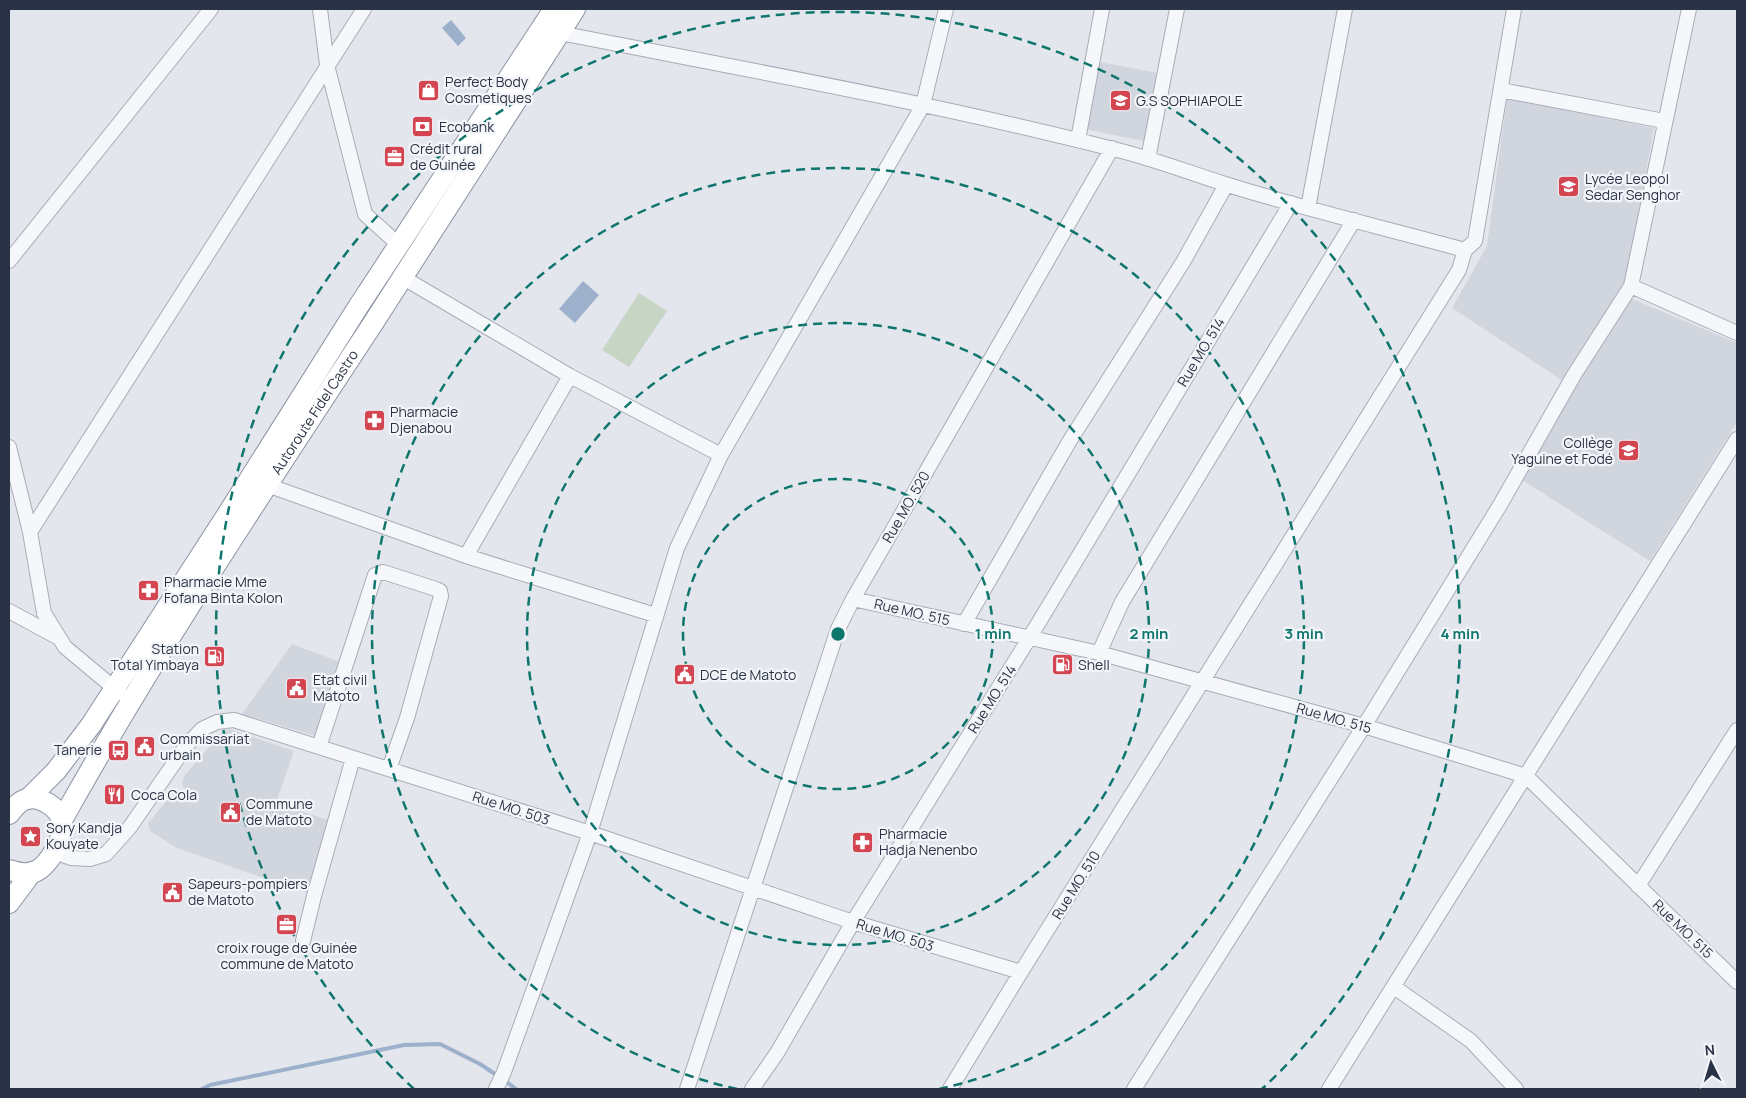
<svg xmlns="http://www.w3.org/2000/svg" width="1746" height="1098" viewBox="0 0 1746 1098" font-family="Manrope,sans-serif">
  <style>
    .built { fill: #d1d5de }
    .green { fill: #c7d6c4 }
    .water { fill: #9db1cc }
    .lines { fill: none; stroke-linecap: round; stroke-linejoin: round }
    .stream { stroke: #9db1cc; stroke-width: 4 }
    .minor-casing { stroke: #a8acb7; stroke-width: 16 }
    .highway-casing { stroke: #8a92a3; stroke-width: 22 }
    .minor { stroke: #f6f7fa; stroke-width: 14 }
    .highway { stroke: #fff; stroke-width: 20 }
    .ring { fill: none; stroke: #0f766e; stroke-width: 2.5; stroke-dasharray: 9 6 }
    .labels { text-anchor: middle; stroke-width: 4.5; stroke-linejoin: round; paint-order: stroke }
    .poi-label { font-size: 14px; fill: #2a3245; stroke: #f3f5f9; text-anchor: start }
    .street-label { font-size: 14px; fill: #2a3245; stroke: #f3f5f9 }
    .centre { fill: #0f766e; stroke: #f3f5f9; stroke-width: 2.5 }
    .ring-label { font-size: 15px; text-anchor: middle; font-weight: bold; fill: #0f766e; stroke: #f3f5f9; stroke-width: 4.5; stroke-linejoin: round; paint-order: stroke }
  </style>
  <rect width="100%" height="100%" fill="#e3e6ec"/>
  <path class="built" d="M1095,61L1158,73L1144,141L1084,129Z
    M1507,98L1654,128L1623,295L1737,343V422L1650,561L1522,480L1574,388L1452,308L1487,246Z
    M292,644L343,663L316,736L242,714Z
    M229,729L294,751L276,803L331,821L308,893L177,848L150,831L148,823L169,798L175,799L178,796L185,799L190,793L183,787L182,782L185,775L221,733Z"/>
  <path class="green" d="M639,293L667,311L629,367L602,350Z"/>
  <path class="water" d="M451,20L466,38L458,46L442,28Z
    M583,281L599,295L575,323L559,309Z"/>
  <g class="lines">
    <path class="stream" d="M504,1080L516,1089
      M202,1089L210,1085L404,1045L440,1044L480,1064L498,1076"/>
    <defs>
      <path id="minor" d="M320,9L327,65L365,214L399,245
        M1689,9L1631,286L1737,333
        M560,33C743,69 928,102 1109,148C1149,157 1187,172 1225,184C1304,209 1385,228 1465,250L1475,241L1514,9
        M1501,90L1664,121
        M1078,140L1102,9
        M1148,159L1177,9
        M1308,208L1345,9
        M9,261L211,9
        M402,277L570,376L721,455
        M9,447L30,532L44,613L65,647L120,693
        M267,485L466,556L655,615
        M30,532L364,9
        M466,556L570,376
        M853,599L1099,653L1364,726L1526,776L1737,982
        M9,611L59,638
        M964,624L1069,442L1183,262L1226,185
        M1099,653L1122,602L1354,220
        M319,747L375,575L383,572L436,589L440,591L441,596L407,718L389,769
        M54,852L71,858L90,859L106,854L130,827L186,746L202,729L217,722L234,720L590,833L853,922L1021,972
        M1638,886L1737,730
        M303,941L314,896L353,758
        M1394,987L1471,1041L1516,1089
        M496,1089L504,1072L590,833L677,548L721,455L923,105L946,9
        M687,1089L838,629L853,599L1112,148
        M752,1089L777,1053L853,922L1030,637L1291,203
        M950,1089L1021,972L1459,270L1465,250
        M1134,1089L1364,726L1500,505L1574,375L1631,286
        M1329,1089L1737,439"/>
      <g id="highway">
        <path d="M28,799L56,771L91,725L225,518L358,307L554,9"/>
        <path d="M9,814C14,808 18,802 26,799C40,795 60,808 62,822C65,838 48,868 32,873C24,874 16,872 9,870"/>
        <path id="s1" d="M62,820C157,650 265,488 372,325C440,220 507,114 575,9"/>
        <path d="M9,903L32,872"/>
      </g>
    </defs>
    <use href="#minor" class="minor-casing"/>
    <use href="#highway" class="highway-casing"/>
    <use href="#minor" class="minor"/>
    <use href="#highway" class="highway"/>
  </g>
  <g class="ring">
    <circle cx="838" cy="634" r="155"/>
    <circle cx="838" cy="634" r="311"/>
    <path d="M737 1089A466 466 0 1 1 939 1089"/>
    <path d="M414 1089A622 622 0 1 1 1262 1089"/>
  </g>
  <defs>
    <symbol id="shop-square" viewBox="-11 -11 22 22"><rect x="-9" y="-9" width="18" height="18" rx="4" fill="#d34651" stroke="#f3f5f9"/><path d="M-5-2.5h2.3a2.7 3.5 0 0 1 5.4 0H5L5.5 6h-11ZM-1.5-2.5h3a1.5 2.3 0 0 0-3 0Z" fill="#fff"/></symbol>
    <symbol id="school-square" viewBox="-11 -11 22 22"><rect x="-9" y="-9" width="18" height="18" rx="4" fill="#d34651" stroke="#f3f5f9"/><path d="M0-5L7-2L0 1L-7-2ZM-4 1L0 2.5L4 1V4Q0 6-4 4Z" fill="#fff"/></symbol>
    <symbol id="bank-square" viewBox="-11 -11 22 22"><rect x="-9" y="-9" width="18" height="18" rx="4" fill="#d34651" stroke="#f3f5f9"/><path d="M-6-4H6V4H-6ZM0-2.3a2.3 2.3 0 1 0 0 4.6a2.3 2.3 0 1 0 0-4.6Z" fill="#fff"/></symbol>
    <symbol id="office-square" viewBox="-11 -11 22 22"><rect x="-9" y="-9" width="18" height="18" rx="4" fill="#d34651" stroke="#f3f5f9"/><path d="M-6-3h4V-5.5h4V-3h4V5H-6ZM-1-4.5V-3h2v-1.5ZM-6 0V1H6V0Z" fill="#fff"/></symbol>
    <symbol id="pharmacy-square" viewBox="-11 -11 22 22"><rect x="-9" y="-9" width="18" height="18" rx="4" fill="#d34651" stroke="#f3f5f9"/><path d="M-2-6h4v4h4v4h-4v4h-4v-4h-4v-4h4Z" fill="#fff"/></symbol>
    <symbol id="fuel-square" viewBox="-11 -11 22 22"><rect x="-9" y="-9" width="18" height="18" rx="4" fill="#d34651" stroke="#f3f5f9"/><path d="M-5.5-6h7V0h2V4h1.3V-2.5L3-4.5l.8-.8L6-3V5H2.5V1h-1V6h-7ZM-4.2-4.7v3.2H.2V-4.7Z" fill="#fff"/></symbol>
    <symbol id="civic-square" viewBox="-11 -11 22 22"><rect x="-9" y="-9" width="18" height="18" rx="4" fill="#d34651" stroke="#f3f5f9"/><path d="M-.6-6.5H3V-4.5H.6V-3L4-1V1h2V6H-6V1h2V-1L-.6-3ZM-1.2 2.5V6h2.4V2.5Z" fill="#fff"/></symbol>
    <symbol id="bus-square" viewBox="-11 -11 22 22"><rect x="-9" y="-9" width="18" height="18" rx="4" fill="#d34651" stroke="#f3f5f9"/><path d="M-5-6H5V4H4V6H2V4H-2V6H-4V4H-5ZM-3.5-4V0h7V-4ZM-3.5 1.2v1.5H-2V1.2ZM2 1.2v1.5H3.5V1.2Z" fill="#fff"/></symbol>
    <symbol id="restaurant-square" viewBox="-11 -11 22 22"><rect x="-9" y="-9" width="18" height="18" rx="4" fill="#d34651" stroke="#f3f5f9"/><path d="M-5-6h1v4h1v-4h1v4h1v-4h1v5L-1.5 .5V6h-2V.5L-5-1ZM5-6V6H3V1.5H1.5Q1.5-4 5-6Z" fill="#fff"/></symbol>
    <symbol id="sight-square" viewBox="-11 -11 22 22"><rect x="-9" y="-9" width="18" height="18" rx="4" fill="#d34651" stroke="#f3f5f9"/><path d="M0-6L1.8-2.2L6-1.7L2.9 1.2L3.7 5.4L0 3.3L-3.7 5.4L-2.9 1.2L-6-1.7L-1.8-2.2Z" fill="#fff"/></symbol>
  </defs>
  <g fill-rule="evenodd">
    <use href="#shop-square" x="416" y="78" width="25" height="25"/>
    <use href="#school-square" x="1108" y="88" width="25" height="25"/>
    <use href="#bank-square" x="410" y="114" width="25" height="25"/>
    <use href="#office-square" x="382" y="144" width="25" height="25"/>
    <use href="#school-square" x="1556" y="174" width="25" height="25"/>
    <use href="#pharmacy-square" x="362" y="408" width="25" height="25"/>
    <use href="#school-square" x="1616" y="438" width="25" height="25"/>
    <use href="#pharmacy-square" x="136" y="578" width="25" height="25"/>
    <use href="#fuel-square" x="202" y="644" width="25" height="25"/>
    <use href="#fuel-square" x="1050" y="652" width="25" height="25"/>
    <use href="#civic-square" x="672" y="662" width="25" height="25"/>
    <use href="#civic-square" x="284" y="676" width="25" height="25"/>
    <use href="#civic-square" x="132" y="734" width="25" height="25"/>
    <use href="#bus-square" x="106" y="738" width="25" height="25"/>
    <use href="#restaurant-square" x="102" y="782" width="25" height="25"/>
    <use href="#civic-square" x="218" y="800" width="25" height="25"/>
    <use href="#sight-square" x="18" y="824" width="25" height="25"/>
    <use href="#pharmacy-square" x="850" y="830" width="25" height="25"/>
    <use href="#civic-square" x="160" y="880" width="25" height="25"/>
    <use href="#office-square" x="274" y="912" width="25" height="25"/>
  </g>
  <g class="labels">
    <g class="poi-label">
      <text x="445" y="87">Perfect Body<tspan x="445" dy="16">Cosmetiques</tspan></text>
      <text x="1136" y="106">G.S SOPHIAPOLE</text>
      <text x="439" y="132">Ecobank</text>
      <text x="410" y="154">Crédit rural<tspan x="410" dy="16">de Guinée</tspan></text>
      <text x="1585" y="184">Lycée Leopol<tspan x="1585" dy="16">Sedar Senghor</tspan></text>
      <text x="390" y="417">Pharmacie<tspan x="390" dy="16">Djenabou</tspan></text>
      <text x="1613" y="448" text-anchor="end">Collège<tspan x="1613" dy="16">Yaguine et Fodé</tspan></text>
      <text x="164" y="587">Pharmacie Mme<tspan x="164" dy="16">Fofana Binta Kolon</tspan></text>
      <text x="199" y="654" text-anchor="end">Station<tspan x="199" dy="16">Total Yimbaya</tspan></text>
      <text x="1078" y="670">Shell</text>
      <text x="700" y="680">DCE de Matoto</text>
      <text x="313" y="685">Etat civil<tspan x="313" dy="16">Matoto</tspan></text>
      <text x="160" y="744">Commissariat<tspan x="160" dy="16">urbain</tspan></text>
      <text x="102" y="755" text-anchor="end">Tanerie</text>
      <text x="131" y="800">Coca Cola</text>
      <text x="246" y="809">Commune<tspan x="246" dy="16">de Matoto</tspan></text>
      <text x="46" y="833">Sory Kandja<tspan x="46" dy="16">Kouyate</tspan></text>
      <text x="879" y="839">Pharmacie<tspan x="879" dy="16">Hadja Nenenbo</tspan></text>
      <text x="188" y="889">Sapeurs-pompiers<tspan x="188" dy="16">de Matoto</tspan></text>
      <text x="287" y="953" text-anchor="middle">croix rouge de Guinée<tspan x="287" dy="16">commune de Matoto</tspan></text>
    </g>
    <g class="street-label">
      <text transform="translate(1201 352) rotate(-59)" y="5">Rue MO. 514</text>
      <text dy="5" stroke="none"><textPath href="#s1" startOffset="480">Autoroute Fidel Castro</textPath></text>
      <text transform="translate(906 507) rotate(-60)" y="5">Rue MO. 520</text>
      <text transform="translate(912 612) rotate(13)" y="5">Rue MO. 515</text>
      <text transform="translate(992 699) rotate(-58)" y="5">Rue MO. 514</text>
      <text transform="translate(1334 718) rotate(16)" y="5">Rue MO. 515</text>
      <text transform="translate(511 808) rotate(18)" y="5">Rue MO. 503</text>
      <text transform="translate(1076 885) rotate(-58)" y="5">Rue MO. 510</text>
      <text transform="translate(1683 929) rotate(44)" y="5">Rue MO. 515</text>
      <text transform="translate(895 935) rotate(17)" y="5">Rue MO. 503</text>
    </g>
  </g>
  <circle cx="838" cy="634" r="8" class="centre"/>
  <g class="ring-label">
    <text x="993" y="639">1 min</text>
    <text x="1149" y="639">2 min</text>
    <text x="1304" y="639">3 min</text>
    <text x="1460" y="639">4 min</text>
  </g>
  <rect width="1746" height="1098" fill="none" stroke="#2a3245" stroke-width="20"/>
  <g transform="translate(1711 1063) rotate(355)" stroke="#f3f5f9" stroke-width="4" paint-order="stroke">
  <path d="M0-4L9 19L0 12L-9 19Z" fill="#2a3245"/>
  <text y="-8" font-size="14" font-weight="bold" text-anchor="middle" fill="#2a3245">N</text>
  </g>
</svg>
